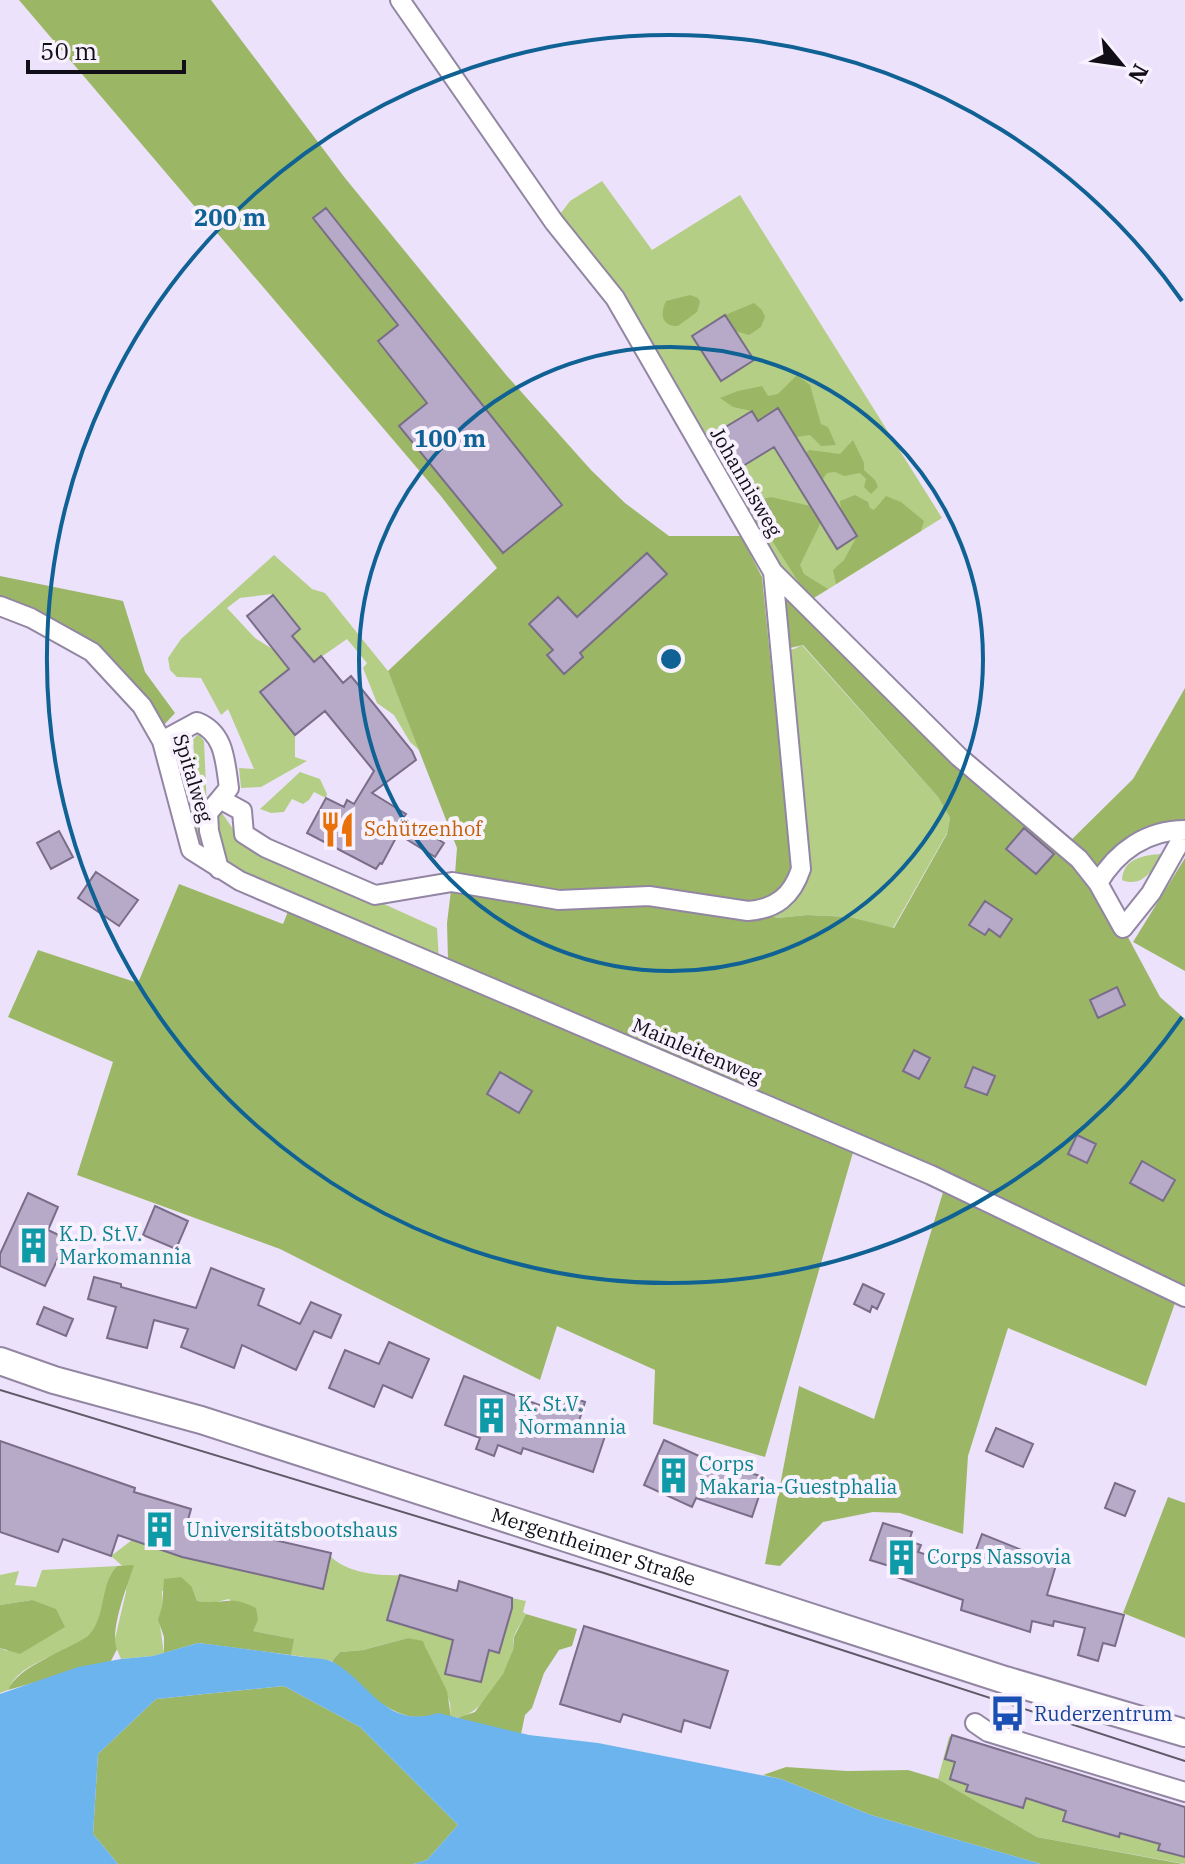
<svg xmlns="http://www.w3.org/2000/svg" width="1185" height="1864" viewBox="0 0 1185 1864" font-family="'IBM Plex Serif',serif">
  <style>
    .green { fill: #b4ce86; fill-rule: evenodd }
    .forest { fill: #9bb766 }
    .water { fill: #6bb4ee }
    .building { fill: #b7aac8; stroke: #796d89; stroke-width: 2 }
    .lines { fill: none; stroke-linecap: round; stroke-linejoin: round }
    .minor-casing { stroke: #9286a2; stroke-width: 22 }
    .secondary-casing { stroke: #9286a2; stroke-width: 30 }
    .minor { stroke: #fff; stroke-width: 18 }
    .secondary { stroke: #fff; stroke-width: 26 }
    .tram { stroke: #5f5968; stroke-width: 2 }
    .ring { fill: none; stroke: #116294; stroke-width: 4 }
    .labels { text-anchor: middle; stroke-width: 8; stroke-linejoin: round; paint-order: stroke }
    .street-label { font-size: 20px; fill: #120e18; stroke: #f8f2ff }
    .food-label { font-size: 20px; fill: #c56008; stroke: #f8f2ff; text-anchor: start }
    .culture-label { font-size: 20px; fill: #0d838f; stroke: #f8f2ff; text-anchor: start }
    .transit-label { font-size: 20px; fill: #164399; stroke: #f8f2ff; text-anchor: start }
    .centre { fill: #116294; stroke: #f8f2ff; stroke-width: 4 }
    .ring-label { font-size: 24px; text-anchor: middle; font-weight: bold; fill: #116294; stroke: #f8f2ff; stroke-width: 8; stroke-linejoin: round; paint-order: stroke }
  </style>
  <rect width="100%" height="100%" fill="#ede2fc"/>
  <path class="green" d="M602,181L652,250L740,195L942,518L811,600L1064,847L773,572L615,298L554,222L570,201Z
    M274,555L312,589L325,593L388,671L419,750L410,742L394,715L377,703L363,668L367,663L347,639L314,662L307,654L260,692L295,735V757L307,761L261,787L241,788L239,768L254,769L228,709L221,715L201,678L177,677L170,670L168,658L181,639ZM272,594L300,629L274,650L255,638L227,608L240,598Z
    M802,645L938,797L950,818L947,833L893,928L850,917L807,915L777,918L761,910L797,881L781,650L794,649Z
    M198,734L204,741L209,854L193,837L197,788L193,740Z
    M300,772L320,779L327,794L326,798L314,792L309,800L303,804L292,799L284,812L271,813L260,809Z
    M217,806L240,839L437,928L439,960L243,871L241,873L228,867L216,833Z
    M1161,854C1154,871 1141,888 1122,880C1123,859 1143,855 1161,854Z
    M188,1520L330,1556C348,1573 377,1576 400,1575L387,1620L499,1653L512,1608V1598L526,1601L523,1612L526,1614C523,1621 517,1628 514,1636C512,1641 514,1648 512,1654C505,1676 477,1723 451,1717L450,1703L425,1646L408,1638L363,1650L340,1652L332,1661L291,1655L293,1639L253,1631L229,1599L212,1603L197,1601L192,1587L162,1591V1606L159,1619L164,1653L153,1656L121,1659L114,1643L126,1592L127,1570L111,1556L132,1540L178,1555Z
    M117,1566C100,1584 109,1617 90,1635C67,1655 20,1660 8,1690L0,1693V1648L7,1651L32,1600L0,1605V1575L19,1571L15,1585L36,1587L42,1570Z
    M952,1735L945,1758L955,1762L969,1781L966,1791L1023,1808L1026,1798L1066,1811L1063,1822L1118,1837L1120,1833L1160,1844L1158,1850L1185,1857V1864L1037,1837L938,1779L949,1737Z"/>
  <path class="forest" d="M19,0H211L345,178L507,376L591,470L625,503L669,536H741L762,577L791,865L783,888L770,899L750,903L632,886L563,890L455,874L457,848L388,671L497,568L440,495Z
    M690,295L698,298L700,302L697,312L678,326C661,327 660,313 666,301Z
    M754,303L762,310L765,317L761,327L749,335L735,331L725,315Z
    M797,375L810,385L821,424L828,427L836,445L821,446L810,435L796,437L778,409L758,421L752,411L733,407L720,398L738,391L762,386L768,396L778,394Z
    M853,440L864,463V470L875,480L878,487L871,494L864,487L866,479L860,473L844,476L835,472L827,473L822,480L806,453L809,450L840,454Z
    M855,495L868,502L870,508L874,510L886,496L901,502L924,521L921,531L836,584L833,570L844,560L857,536L841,510L840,501Z
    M771,497L810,506L821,522L800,565L804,574L828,589L810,600L752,509L763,499Z
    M773,572L1064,847L1133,779L1185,688V830L1159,833L1099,883L1160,997L1185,1019V1289L448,960L447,923L452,882L761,910L777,918L807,915L850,917L894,928L947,834L950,818L938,797L803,645L781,650Z
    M0,576L123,601L145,672L175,713L162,727L110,669L0,606Z
    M1185,858V971L1133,942Z
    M179,884L283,924L289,909L854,1149L765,1457L653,1424L655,1370L557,1326L540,1380L280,1249L77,1175L113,1062L8,1017L38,950L138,983Z
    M944,1189L1175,1303L1146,1386L1008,1328L968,1456L963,1534L900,1513L873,1512L823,1522L780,1566L765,1564L799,1386L874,1419Z
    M1168,1497L1185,1503V1638L1123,1613Z
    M134,1565C128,1584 109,1631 117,1649L111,1661L8,1690C18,1666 66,1651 88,1636C107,1617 99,1585 117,1566Z
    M181,1577L192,1587L197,1601C224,1605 230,1594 256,1608L258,1620L253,1631L294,1639L291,1655L198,1643L164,1653V1637L158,1620L162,1606L164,1579Z
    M32,1600L56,1609L65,1627L20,1654L0,1648V1605Z
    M526,1614L577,1629L572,1646L559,1650L544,1673L532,1708L525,1715L521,1734L457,1718L475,1712L503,1674L513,1650L514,1637Z
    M408,1638L423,1641L425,1646L447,1691L451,1717C436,1713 423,1719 408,1716C378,1708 354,1680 332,1661L340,1652L363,1650Z
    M284,1686L360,1727L458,1825L427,1860L413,1864H118L93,1834L98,1754L156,1699Z
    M786,1767L847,1771L908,1770L938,1779L1037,1837L1183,1864H1041L871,1815L781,1779L763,1775Z"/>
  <path class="water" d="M198,1643C233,1647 268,1652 303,1657C312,1658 325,1658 333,1662C370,1682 385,1730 438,1713L529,1735L598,1743L781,1779L871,1815L1041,1864H413L427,1860L458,1825L360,1727L284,1686L156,1699L98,1754L93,1834L118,1864H0V1694L78,1667L121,1659L153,1656Z"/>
  <path class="building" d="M326,208L562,505L503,553L399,426L427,403L378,341L398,325L313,218Z
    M725,315L754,360L721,381L692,336Z
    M778,408L857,536L837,549L774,447L743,466L770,510L761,516L739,489L709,437L752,411L758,421Z
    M647,553L667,574L580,653L583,657L564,674L547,655L553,650L529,624L558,597L577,617Z
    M273,595L300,629L292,636L314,662L321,656L343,683L351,676L412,751L416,760L372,793L406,814L403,818L444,843L435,857L398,834L382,864L380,863L376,869L307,833L326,798L344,807L347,800L354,804L374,771L325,711L295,735L260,692L289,669L247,616Z
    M1024,828L1054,854L1036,874L1006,849Z
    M59,831L73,857L51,869L37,843Z
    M96,872L138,900L119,926L78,898Z
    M985,901L1012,919L1000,937L989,929L985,935L969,925Z
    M1117,987L1125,1005L1098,1018L1090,1000Z
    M914,1050L930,1058L919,1079L903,1071Z
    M973,1067L995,1076L987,1095L965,1087Z
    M500,1072L532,1091L519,1113L487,1094Z
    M1077,1135L1096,1144L1087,1163L1068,1154Z
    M1142,1161L1175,1180L1163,1201L1130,1183Z
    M28,1193L58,1207L48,1230L67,1239L45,1286L0,1266V1254Z
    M155,1206L188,1221L176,1249L143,1235Z
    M211,1268L264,1289L258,1305L300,1324L311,1302L341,1315L331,1338L314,1331L296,1370L242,1345L234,1368L181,1347L188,1329L154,1320L147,1348L107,1338L116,1307L88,1299L94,1277L121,1284V1287L196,1308Z
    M863,1284L884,1294L877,1309L872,1306L870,1312L854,1304Z
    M44,1307L73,1319L66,1336L37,1324Z
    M389,1342L429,1359L412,1398L383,1385L374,1407L329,1388L345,1350L379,1364Z
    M464,1376L560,1413L567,1396L585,1402L579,1421L607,1430L593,1472L523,1448L521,1454L498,1445L494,1456L476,1449L480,1438L445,1425Z
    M996,1428L1033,1444L1023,1467L986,1451Z
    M664,1440L723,1467L724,1463L765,1478L752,1517L696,1498L692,1507L644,1485Z
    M0,1441L135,1488L134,1492L191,1509L188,1520L331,1553L323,1589L182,1557L118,1535L111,1556L63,1539L58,1552L0,1532Z
    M1115,1483L1135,1491L1125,1516L1105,1508Z
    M883,1523L912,1532L909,1541L921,1545L918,1552L969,1569L982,1534L1034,1555L1032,1559L1056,1565L1047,1595L1124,1615L1115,1646L1103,1643L1098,1661L1078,1655L1085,1628L1054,1621L1053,1626L1032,1621L1030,1632L961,1610L963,1600L894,1576L896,1568L870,1560Z
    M400,1575L457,1591L459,1581L512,1598V1608L499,1653L489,1650L481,1682L445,1674L453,1640L387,1620Z
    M584,1626L728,1671L710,1728L684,1720L681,1732L623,1714L620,1722L560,1704Z
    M952,1735L1185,1807V1857L1158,1850L1160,1844L1120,1833L1119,1837L1063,1821L1066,1811L1026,1798L1023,1808L966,1791L968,1785L950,1779L955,1762L945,1759Z"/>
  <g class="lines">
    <defs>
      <path id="minor" d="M400,0L554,222L615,298L773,572L959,757L1079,859L1098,883L1123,928L1151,893L1185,833
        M0,606L31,618L92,652L142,706L162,741L191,850L240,881L931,1175L1185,1297
        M162,741L197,722C225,733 225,761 229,788L220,799L242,811L244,834L266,848L375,895L452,882L559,900L649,896L748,911C776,909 792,896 801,869L773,572
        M219,869L209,831L208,813L220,799
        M1098,883C1117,851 1147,830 1185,830
        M975,1723L988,1732L1185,1792"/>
      <g id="secondary">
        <path id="s1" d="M0,1361L54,1380L201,1420L1005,1680L1185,1733"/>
      </g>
    </defs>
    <use href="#minor" class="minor-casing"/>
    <use href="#secondary" class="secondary-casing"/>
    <use href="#minor" class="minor"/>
    <use href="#secondary" class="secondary"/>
    <path class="tram" d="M0,1390L604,1573L1185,1761"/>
  </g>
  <g class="ring">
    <circle cx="671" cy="659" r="312"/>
    <path d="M1182 1017A624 624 0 1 1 1182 301"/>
  </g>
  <defs>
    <symbol id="restaurant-bare" viewBox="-9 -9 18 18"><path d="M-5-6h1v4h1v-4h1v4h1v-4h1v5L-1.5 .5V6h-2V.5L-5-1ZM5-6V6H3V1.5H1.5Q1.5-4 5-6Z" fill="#e8710a" stroke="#f8f2ff" stroke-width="2.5" paint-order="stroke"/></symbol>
    <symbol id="building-bare" viewBox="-9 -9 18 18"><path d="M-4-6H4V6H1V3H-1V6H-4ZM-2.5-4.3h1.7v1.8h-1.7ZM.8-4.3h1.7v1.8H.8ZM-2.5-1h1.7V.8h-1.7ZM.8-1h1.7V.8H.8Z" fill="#0f9aa8" stroke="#f8f2ff" stroke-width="2.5" paint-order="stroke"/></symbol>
    <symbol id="bus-bare" viewBox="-9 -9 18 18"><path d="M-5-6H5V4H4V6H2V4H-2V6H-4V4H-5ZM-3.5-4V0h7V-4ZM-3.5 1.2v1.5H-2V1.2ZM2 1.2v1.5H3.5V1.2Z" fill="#1a4fb4" stroke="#f8f2ff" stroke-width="2.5" paint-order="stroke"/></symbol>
  </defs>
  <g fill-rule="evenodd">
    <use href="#restaurant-bare" x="312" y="804" width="51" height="51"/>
    <use href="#building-bare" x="8" y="1220" width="51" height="51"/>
    <use href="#building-bare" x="466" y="1390" width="51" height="51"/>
    <use href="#building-bare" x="648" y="1450" width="51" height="51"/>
    <use href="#building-bare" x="134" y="1504" width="51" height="51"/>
    <use href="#building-bare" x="876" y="1532" width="51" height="51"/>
    <use href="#bus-bare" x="982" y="1688" width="51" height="51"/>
  </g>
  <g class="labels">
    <g class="street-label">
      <text transform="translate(746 482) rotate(60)" y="7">Johannisweg</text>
      <text transform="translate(193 778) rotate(73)" y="7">Spitalweg</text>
      <text transform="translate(697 1051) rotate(23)" y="7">Mainleitenweg</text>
      <text dy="7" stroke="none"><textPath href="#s1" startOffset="622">Mergentheimer Straße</textPath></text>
    </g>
    <g class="food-label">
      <text x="364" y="836">Schützenhof</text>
    </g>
    <g class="culture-label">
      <text x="59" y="1241">K.D. St.V.<tspan x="59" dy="23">Markomannia</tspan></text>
      <text x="518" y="1411">K. St.V.<tspan x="518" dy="23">Normannia</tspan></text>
      <text x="699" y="1471">Corps<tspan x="699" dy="23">Makaria-Guestphalia</tspan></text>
      <text x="186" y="1537">Universitätsbootshaus</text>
      <text x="927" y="1564">Corps Nassovia</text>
    </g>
    <g class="transit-label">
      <text x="1034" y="1721">Ruderzentrum</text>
    </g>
  </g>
  <circle cx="671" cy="659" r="12" class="centre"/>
  <g class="ring-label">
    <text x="230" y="226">200 m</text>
    <text x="450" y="447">100 m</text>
  </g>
  <g transform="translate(1121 64) rotate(119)" stroke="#f8f2ff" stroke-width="6" paint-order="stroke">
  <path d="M0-6L14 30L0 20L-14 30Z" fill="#120e18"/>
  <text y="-12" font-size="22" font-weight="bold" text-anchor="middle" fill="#120e18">N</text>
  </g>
  <path d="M28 60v12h156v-12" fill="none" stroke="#120e18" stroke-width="4"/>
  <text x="40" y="60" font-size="24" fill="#120e18" stroke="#f8f2ff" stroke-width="6" paint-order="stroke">50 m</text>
</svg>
